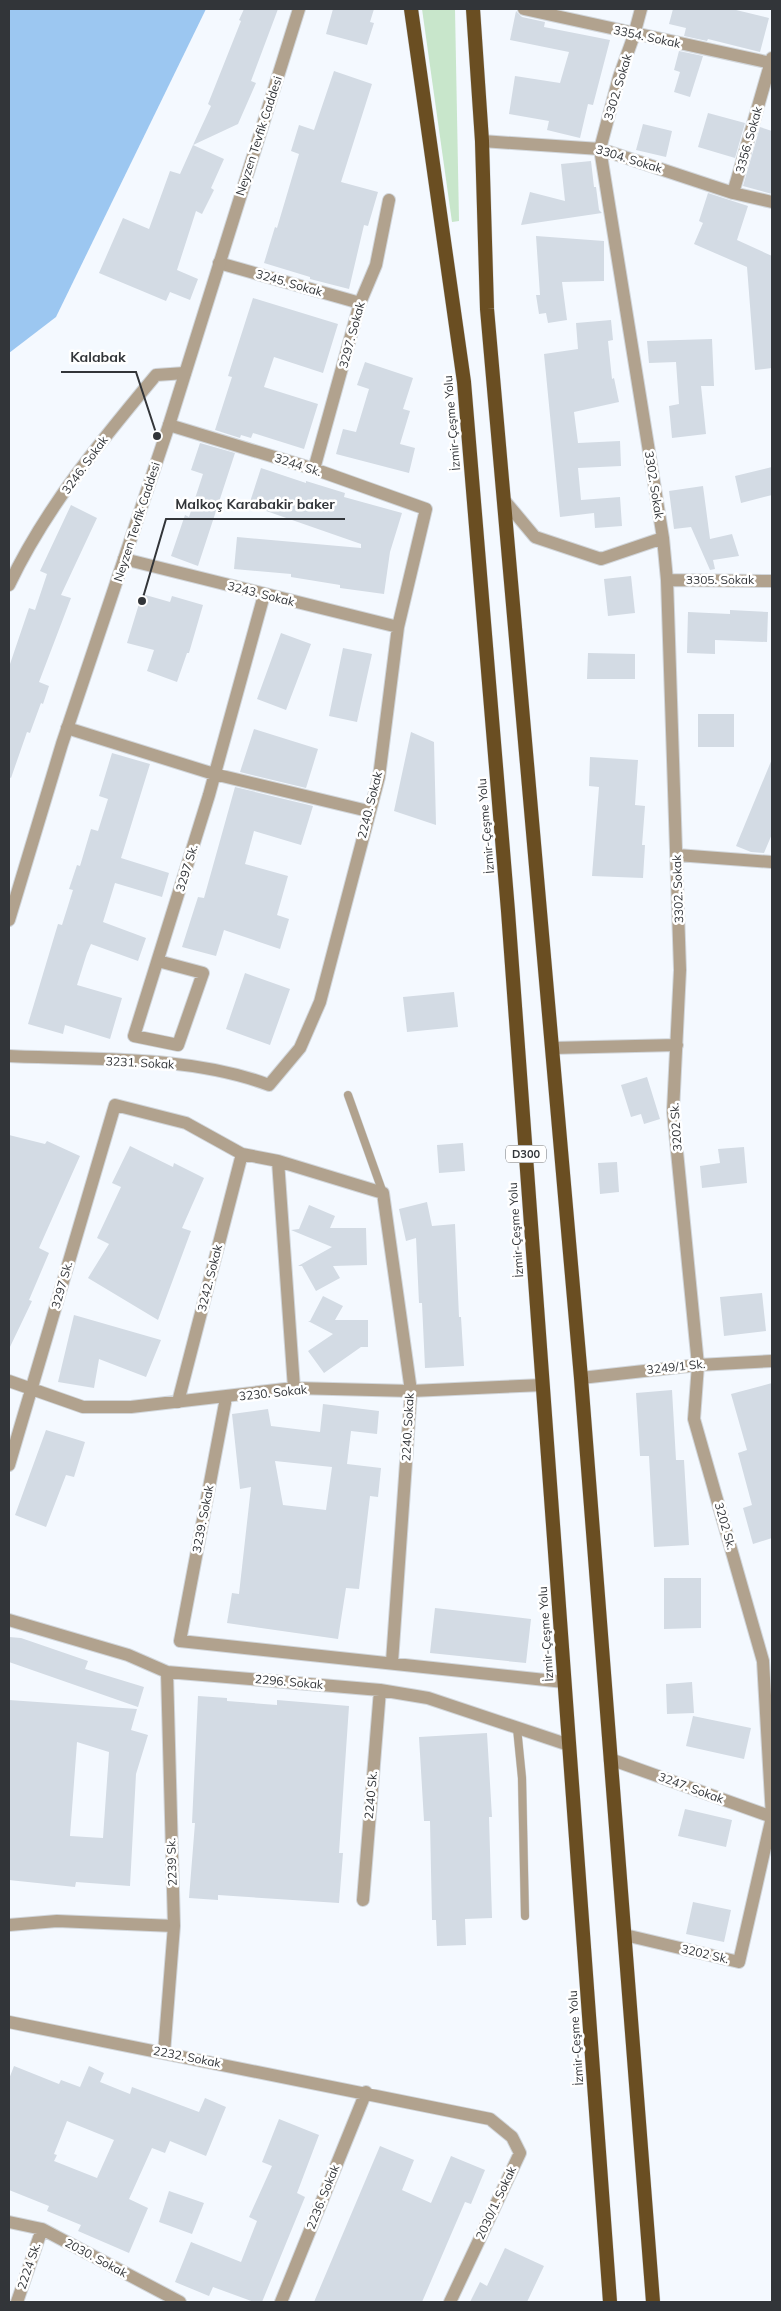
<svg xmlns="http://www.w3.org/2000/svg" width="781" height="2311" viewBox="0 0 781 2311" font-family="Mulish,sans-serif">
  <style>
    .green { fill: #c8e6cb }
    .water { fill: #9cc7f1 }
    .building { fill: #d3dbe4; fill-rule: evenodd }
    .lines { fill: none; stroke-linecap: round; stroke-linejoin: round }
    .service-casing { stroke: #d1d6db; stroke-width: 9 }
    .minor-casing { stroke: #d1d6db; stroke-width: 14 }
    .tertiary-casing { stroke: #d1d6db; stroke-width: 14 }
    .trunk-casing { stroke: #d1d6db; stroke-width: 15 }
    .service { stroke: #b1a28e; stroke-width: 8 }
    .minor { stroke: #b1a28e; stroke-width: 12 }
    .tertiary { stroke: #b1a28e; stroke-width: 12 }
    .trunk { stroke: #6a4e22; stroke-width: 14 }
    .labels { text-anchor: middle; stroke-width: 5; stroke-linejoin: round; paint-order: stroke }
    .shield { fill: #fff; stroke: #707274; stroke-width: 1 }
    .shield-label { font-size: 11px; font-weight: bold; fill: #323539 }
    .street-label { font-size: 12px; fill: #323539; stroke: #fff }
    .leader { fill: none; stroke: #323539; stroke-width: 2 }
    .callout-dot { fill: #323539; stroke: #fff; stroke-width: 2 }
    .callout-label { font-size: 14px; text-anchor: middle; font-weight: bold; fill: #323539; stroke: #fff; stroke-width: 5; stroke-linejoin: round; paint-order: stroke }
  </style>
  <rect width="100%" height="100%" fill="#f4f9ff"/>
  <path class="green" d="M422,9H455L459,221L452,222Z"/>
  <path class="water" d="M9,9H206L56,317L9,353Z"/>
  <path class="building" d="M244,9H278L251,81L256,83L238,124L193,145L211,106L208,104L241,21L239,20Z
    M333,9H374L370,22L374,23L367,45L326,34Z
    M673,9H732L769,18L760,52L708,39L707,41L684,36L686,28L669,24Z
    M516,11L522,17L545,22L544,27L610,40L593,105L588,104L580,138L547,130L549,121L509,114L515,76L560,83L569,52L510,40Z
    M679,51L703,56L690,97L674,92L680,72L674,70Z
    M334,71L372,84L341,182L378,192L368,226L364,225L349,289L310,279V277L264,263L275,227L277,228L299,154L291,151L299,125L314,130Z
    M708,113L745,123L735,158L698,147Z
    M643,124L672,131L666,157L636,150Z
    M760,127L772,131V194L743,186Z
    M193,145L224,159L211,188L214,190L202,214L196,211L177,270L198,279L190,300L170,292L166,301L99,273L123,218L149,229L170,171L180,174Z
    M591,161L594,187H596L599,210L602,213L521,225L530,192L565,201L561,164Z
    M708,193L748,206L737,240L772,256V368L755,370L747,267L694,244L703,223L699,221Z
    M536,236L604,241V281L562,282L567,320L548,323L546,313L539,314L536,295H540Z
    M253,298L338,324L323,373L274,357L264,387L318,404L304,449L253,433L251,438L241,435L240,438L215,430L232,377L228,376Z
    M611,320L613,340L608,341L612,379L614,378L619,402L574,412L578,443L620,441L621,466L578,468L581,500L620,497L622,526L595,528L594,513L560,517L544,354L578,349L576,323Z
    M712,339L714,386H701L706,434L672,438L669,406L679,404L676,362L649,363L647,341Z
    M365,362L413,378L403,409L410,411L400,444L415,448L409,473L336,454L343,429L356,432L369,389L357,385Z
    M200,443L235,453L198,566L171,556L185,515L189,517L203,474L191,470Z
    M772,467V495L741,503L735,476Z
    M261,468L306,483V481L345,493L344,497L402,513L390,552L384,594L340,588V585L291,577V574L234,569L237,537L361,548V544L249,505Z
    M703,486L710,539L732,534L739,556L713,560L715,569L710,570L691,527L674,529L669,491Z
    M71,505L97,518L61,595L71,598L39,682L49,686L43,704L41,703L30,733L27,732L11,778L9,777V667L29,608L35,610L47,574L40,571Z
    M631,576L635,613L608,616L604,579Z
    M142,594L170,602L172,596L203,605L189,653H187L177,682L147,671L154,650L127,643Z
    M730,610L768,612L767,642L715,640V654L687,653L688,612L730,614Z
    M281,633L311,644L286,710L257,699Z
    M343,648L372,654L357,722L329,716Z
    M588,653L635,654V679H587Z
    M698,714H734V747H698Z
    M254,729L318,749L306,788L240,772Z
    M411,732L434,742L436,825L394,811Z
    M112,753L150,764L121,858L169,873L162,897L115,883L103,922L146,938L138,961L91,944L87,953L77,985L122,998L110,1039L65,1025L63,1034L28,1024L58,924L62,925L73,890L69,889L77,865L80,866L91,829L98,831L108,799L99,796Z
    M590,757L638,760L635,805L645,806L642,845H645L643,878L592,876L599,787L589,786Z
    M772,759V834L764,853L751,852L736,846Z
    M235,787L313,806L301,845L254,831L245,864L288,876L277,915L289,919L280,949L224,930L216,956L182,947L198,897L204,898Z
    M245,973L290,989L270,1045L226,1029Z
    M454,992L458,1027L407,1032L403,997Z
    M647,1077L660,1119L644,1124L641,1114L631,1117L621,1085Z
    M9,1135L45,1144L47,1141L80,1156L39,1248L49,1253L29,1300L32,1301L9,1349Z
    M463,1143L465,1171L439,1173L437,1145Z
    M130,1146L173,1167L174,1163L204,1178L182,1228L191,1231L158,1320L88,1278L109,1244L97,1238L121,1187L112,1183Z
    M744,1147L747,1183L702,1188L700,1166L720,1163L718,1149Z
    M617,1162L619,1192L600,1194L598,1163Z
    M427,1202L432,1226L455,1224L459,1317H461L464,1366L425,1368L422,1303H419L416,1238L406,1241L399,1209Z
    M309,1205L335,1216L330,1228H366L367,1265L333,1266L340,1278L316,1291L302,1266H298L332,1247L291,1230L299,1229Z
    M762,1293L766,1331L724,1336L720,1297Z
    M323,1296L343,1306L335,1320H368V1347H361L324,1373L308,1351L333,1334L308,1321H310Z
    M74,1315L161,1340L146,1377L99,1359L94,1388L58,1382Z
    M772,1383V1538L753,1544L743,1508L752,1505L738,1453L747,1450L731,1394Z
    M672,1390L676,1460H684L689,1545L654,1547L649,1456H640L636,1393Z
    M323,1404L379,1411L377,1434L351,1431L347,1464L381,1468L378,1497L370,1496L359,1589L346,1588L338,1639L227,1623L232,1593L239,1594L251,1487L240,1489L232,1414L268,1409L271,1426L320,1432ZM275,1461L332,1467L326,1510L283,1505Z
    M46,1430L85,1442L74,1477L66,1475L46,1527L15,1515Z
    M664,1578H701V1628L664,1629Z
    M435,1608L531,1619L526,1663L430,1653Z
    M9,1637L21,1638L88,1661L85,1669L144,1687L138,1707L9,1662Z
    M692,1682L694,1713L667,1714L666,1684Z
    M198,1696L227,1698V1701L277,1705V1700L349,1706L339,1853H343L339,1903L218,1895V1900L189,1898L195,1823H192Z
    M9,1700L137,1709L131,1730L148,1735L136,1774L130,1886L76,1882L75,1887L9,1880ZM77,1742L109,1752L103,1838L70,1836Z
    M693,1716L751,1728L744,1759L686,1746Z
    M487,1733L492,1817H489L492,1918L465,1919L466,1945L437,1946L436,1920H432L430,1821H424L419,1737Z
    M685,1809L732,1820L726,1847L678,1836Z
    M693,1902L731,1910L724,1942L686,1934Z
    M14,2066L59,2084L61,2080L80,2087L89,2066L104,2073L100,2082L130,2094L132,2087L199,2112L205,2098L226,2107L206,2156L170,2141L165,2153L152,2148L129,2199L148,2208L129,2253L78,2231L81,2225L47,2211L49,2206L9,2190V2079ZM67,2121L114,2140L97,2178L54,2161L57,2155L54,2154Z
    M279,2119L319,2135L297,2193L305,2197L262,2302H254L213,2287L209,2296L175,2282L191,2242L241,2262L257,2221L249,2217L272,2166L262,2162Z
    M380,2146L414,2160L402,2190L431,2203L451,2156L485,2170L471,2204L465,2202L422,2302H314Z
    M169,2191L204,2203L192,2234L159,2222Z
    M505,2248L544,2266L527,2302H470L480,2282L487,2286Z"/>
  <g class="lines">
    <defs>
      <path id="service" d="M348,1095L383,1193
        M517,1728L522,1778L525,1916"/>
      <path id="minor" d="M524,9L771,63
        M482,141L600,149L733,193L772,202
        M733,193L772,58
        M219,263L360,303
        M314,469L360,303L376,265L389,200
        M504,500L535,537L601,559L663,538
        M124,559L398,627
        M667,580L772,581
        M9,585C46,507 101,441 156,375L185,373
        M67,728L214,774L368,811
        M677,855L772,862
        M158,961L203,973L178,1045L134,1036L209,795L264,595
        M552,1048L677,1045
        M9,1056C93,1060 190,1055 269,1085L300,1048L320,1002L379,777L398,627L426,509L314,469L169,425
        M278,1161L294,1388
        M581,1378L698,1365L772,1361
        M9,1381L83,1407H131L294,1388L411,1391L543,1385
        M226,1398L180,1641L564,1682
        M178,1402L242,1154
        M9,1465L115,1105L186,1123L242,1154L278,1161L383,1193L411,1391L392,1662
        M9,1620L128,1655L167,1672L380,1690L428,1698L569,1745
        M363,1900L380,1690
        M9,1925L57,1921L174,1926
        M625,1935L739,1962L772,1817L763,1661L694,1419L698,1365L673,1111L680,970L667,580L663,538L600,149L619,77L634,35L641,9
        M9,2022L490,2119L512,2137L520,2153L450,2302
        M164,2053L174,1926L167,1672
        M9,2222L42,2229L180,2302
        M17,2302L42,2229
        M281,2302L366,2092"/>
      <path id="tertiary" d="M9,920L62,744L169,425L299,9
        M610,1759L772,1817"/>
      <path id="trunk" d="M411,9L464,382L508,911L610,2302
        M473,9L482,141L487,309L581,1378L653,2302"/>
    </defs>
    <use href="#service" class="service-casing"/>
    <use href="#minor" class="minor-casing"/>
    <use href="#tertiary" class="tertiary-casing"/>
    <use href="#trunk" class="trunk-casing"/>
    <use href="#service" class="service"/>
    <use href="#minor" class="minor"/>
    <use href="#tertiary" class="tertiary"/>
    <use href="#trunk" class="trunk"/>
  </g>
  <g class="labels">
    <rect class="shield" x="506" y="1145.5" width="40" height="17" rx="4"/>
    <g class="shield-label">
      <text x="526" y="1158">D300</text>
    </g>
    <g class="street-label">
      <text transform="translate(647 37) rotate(12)" y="4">3354. Sokak</text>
      <text transform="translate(618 87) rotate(-73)" y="4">3302. Sokak</text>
      <text transform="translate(259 136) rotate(-72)" y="4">Neyzen Tevfik Caddesi</text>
      <text transform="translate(749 140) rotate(-74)" y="4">3356. Sokak</text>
      <text transform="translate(629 159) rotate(17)" y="4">3304. Sokak</text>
      <text transform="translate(289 283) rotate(16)" y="4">3245. Sokak</text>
      <text transform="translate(352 335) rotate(-75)" y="4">3297. Sokak</text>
      <text transform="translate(452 423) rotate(-95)" y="4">İzmir-Çeşme Yolu</text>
      <text transform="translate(85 465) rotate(-54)" y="4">3246. Sokak</text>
      <text transform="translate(298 465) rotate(18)" y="4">3244 Sk.</text>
      <text transform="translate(654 485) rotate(81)" y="4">3302. Sokak</text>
      <text transform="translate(137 522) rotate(-72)" y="4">Neyzen Tevfik Caddesi</text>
      <text x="720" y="584">3305. Sokak</text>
      <text transform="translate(261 594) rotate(14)" y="4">3243. Sokak</text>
      <text transform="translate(370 805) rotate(-76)" y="4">2240. Sokak</text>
      <text transform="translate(486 826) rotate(-95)" y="4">İzmir-Çeşme Yolu</text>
      <text transform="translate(187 868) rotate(-73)" y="4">3297 Sk.</text>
      <text transform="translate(678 889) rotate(-92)" y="4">3302. Sokak</text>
      <text transform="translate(140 1063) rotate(3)" y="4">3231. Sokak</text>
      <text transform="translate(676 1127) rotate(-94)" y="4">3202 Sk.</text>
      <text transform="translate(516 1230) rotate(-94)" y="4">İzmir-Çeşme Yolu</text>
      <text transform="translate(210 1278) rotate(-76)" y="4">3242. Sokak</text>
      <text transform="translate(62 1285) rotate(-74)" y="4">3297 Sk.</text>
      <text transform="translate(676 1367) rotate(-6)" y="4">3249/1 Sk.</text>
      <text transform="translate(273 1393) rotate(-6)" y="4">3230. Sokak</text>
      <text transform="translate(408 1427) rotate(-87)" y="4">2240. Sokak</text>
      <text transform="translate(203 1519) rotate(-79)" y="4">3239. Sokak</text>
      <text transform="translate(725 1526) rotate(74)" y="4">3202 Sk.</text>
      <text transform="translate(546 1634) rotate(-94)" y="4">İzmir-Çeşme Yolu</text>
      <text transform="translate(289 1682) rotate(5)" y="4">2296. Sokak</text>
      <text transform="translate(691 1788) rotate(20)" y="4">3247. Sokak</text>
      <text transform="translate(371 1795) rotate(-85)" y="4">2240 Sk.</text>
      <text transform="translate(172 1862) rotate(-92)" y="4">2239 Sk.</text>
      <text transform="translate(705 1954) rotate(13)" y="4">3202 Sk.</text>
      <text transform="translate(576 2038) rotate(-94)" y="4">İzmir-Çeşme Yolu</text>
      <text transform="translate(187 2057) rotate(11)" y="4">2232. Sokak</text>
      <text transform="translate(323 2197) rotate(-68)" y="4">2236. Sokak</text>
      <text transform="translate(496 2203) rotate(-65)" y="4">2030/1. Sokak</text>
      <text transform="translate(96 2258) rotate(28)" y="4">2030. Sokak</text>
      <text transform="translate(29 2266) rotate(-71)" y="4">2224 Sk.</text>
    </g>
  </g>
  <path class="leader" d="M157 436L136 372H61M142 601L166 519H345"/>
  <g class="callout-dot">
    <circle cx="157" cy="436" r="5"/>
    <circle cx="142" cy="601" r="5"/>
  </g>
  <g class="callout-label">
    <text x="98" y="362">Kalabak</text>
    <text x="255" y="509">Malkoç Karabakir baker</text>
  </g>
  <rect width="781" height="2311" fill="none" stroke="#323539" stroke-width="20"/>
</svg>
